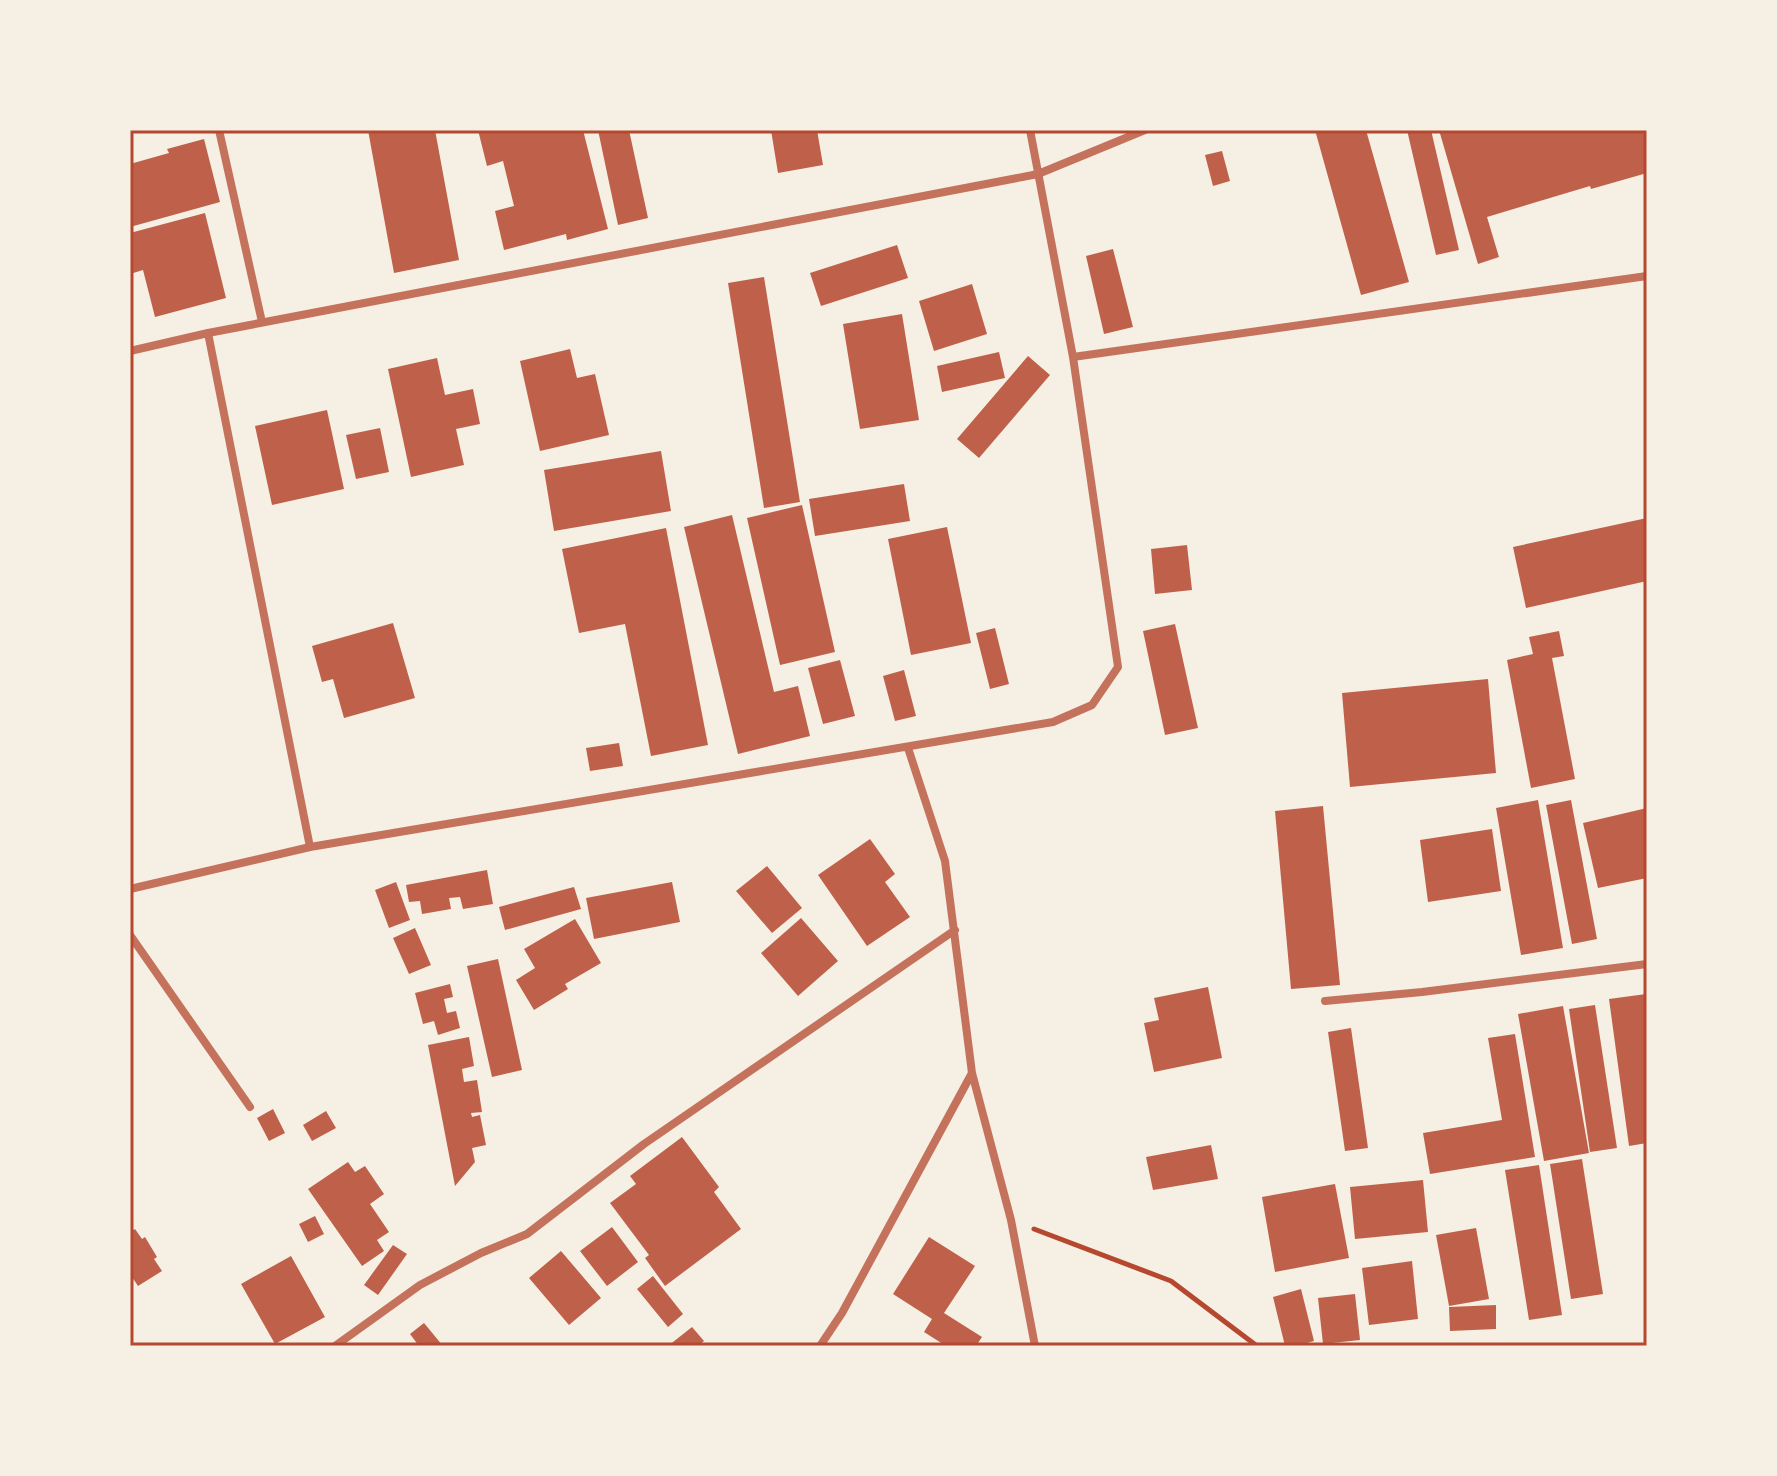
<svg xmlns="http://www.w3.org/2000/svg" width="1777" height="1476" viewBox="0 0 1777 1476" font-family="Barlow,sans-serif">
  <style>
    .building { fill: #bf614a }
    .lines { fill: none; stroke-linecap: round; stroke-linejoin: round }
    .path { stroke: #b5482f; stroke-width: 5 }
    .minor { stroke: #c5725c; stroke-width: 8 }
    .neatline { fill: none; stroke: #b5482f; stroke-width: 3 }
  </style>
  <rect width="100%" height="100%" fill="#f6efe4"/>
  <path class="building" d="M368,130H435L459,260L394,273Z
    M478,130H583L608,229L567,240L566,234L504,250L495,211L514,206L503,161L487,166Z
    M598,130H629L648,218L618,225Z
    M771,130H817L823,165L778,173Z
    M1315,130H1366L1409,282L1361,295Z
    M1407,130H1431L1459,250L1436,255Z
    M1439,130H1647V173L1591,189L1590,186L1487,217L1499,257L1478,264Z
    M204,139L220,202L130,227V164L169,153L167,149Z
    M1222,151L1230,181L1213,186L1205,155Z
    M205,213L226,298L155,317L143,270L130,274V233Z
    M897,245L908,278L821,306L810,273Z
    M1113,249L1133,327L1104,334L1086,256Z
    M764,277L800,502L764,508L728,283Z
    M972,284L987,334L934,351L919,301Z
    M902,314L919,420L860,429L843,324Z
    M570,349L577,378L595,374L609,435L540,451L520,361Z
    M999,352L1005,378L942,392L937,366Z
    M1028,356L1050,375L979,458L957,439Z
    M437,358L445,395L473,389L480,424L456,429L464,465L411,477L388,369Z
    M327,410L344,489L272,505L255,426Z
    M380,428L389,472L356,479L346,435Z
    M661,451L671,511L554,531L544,470Z
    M904,484L910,521L815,536L809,499Z
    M802,505L835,652L780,665L747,518Z
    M732,515L774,692L798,686L810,736L738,754L684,527Z
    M1647,518V581L1526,608L1513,547Z
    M947,527L971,643L911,655L888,539Z
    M666,528L708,745L651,756L625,624L579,633L562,549Z
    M1187,545L1192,590L1155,594L1151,549Z
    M393,623L415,698L344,718L333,679L322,682L312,646Z
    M1175,624L1198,728L1165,735L1143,631Z
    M995,628L1009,684L990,689L976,633Z
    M1559,631L1564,656L1552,658L1575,779L1531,788L1507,660L1533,654L1529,637Z
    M840,660L855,716L823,724L808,668Z
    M904,670L916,716L895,721L883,676Z
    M1488,679L1496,773L1350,787L1342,693Z
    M619,743L623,766L590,771L586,748Z
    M1538,800L1563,948L1521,955L1496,808Z
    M1571,800L1597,939L1572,944L1546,805Z
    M1323,806L1340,985L1291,989L1275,811Z
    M1647,808V878L1598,888L1583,823Z
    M1492,829L1501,891L1428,902L1420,840Z
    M870,839L895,874L885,882L910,917L867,946L818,875Z
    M767,866L802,908L772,933L736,891Z
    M487,870L493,904L463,909L460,897L449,898L451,909L422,914L420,901L409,902L406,885Z
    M396,882L410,920L389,928L375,890Z
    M672,882L680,922L594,939L586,898Z
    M574,887L581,909L505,930L499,907Z
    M801,918L838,961L798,996L761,953Z
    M575,919L601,963L565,984L568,989L534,1010L516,980L535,968L524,949Z
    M415,928L431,965L409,974L393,938Z
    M498,959L522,1070L492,1077L467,966Z
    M450,984L453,997L444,999L447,1013L456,1011L460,1028L438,1035L434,1021L423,1024L415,993Z
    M1208,987L1222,1058L1154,1072L1144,1023L1159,1020L1154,998Z
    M1646,994L1647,1143L1629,1146L1609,999Z
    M1595,1005L1617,1148L1590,1152L1569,1009Z
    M1563,1006L1589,1153L1544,1161L1518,1014Z
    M1351,1028L1368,1148L1345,1151L1328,1032Z
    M1515,1034L1535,1157L1430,1174L1423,1133L1502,1120L1488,1038Z
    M469,1037L474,1066L462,1069L464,1082L477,1080L482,1112L471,1113L472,1117L480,1115L486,1145L472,1148L475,1162L455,1186L428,1045Z
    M273,1109L285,1133L269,1141L257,1118Z
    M326,1111L336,1128L312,1141L303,1125Z
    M682,1137L719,1187L714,1192L741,1229L665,1286L645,1258L649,1255L610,1203L636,1184L630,1176Z
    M1211,1145L1218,1179L1153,1190L1146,1157Z
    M1582,1159L1603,1294L1571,1299L1550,1164Z
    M348,1162L355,1172L365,1166L384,1194L370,1204L389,1232L377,1240L384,1251L362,1266L308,1189Z
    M1539,1165L1562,1315L1529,1320L1505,1170Z
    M1423,1180L1428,1232L1355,1239L1350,1187Z
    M1335,1184L1349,1258L1275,1272L1262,1197Z
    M315,1216L324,1234L308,1242L299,1224Z
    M612,1227L638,1262L607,1286L580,1251Z
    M1476,1228L1489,1299L1449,1306L1436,1235Z
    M135,1229L142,1239L145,1237L157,1257L154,1259L162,1271L138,1286L130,1274V1232Z
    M929,1237L975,1266L944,1313L982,1337L976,1346H946L924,1332L932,1319L893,1294Z
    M393,1245L407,1254L378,1295L364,1285Z
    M561,1251L601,1298L569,1325L529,1278Z
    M291,1256L325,1317L275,1344L241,1284Z
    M1412,1261L1418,1319L1369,1325L1362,1268Z
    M653,1276L683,1314L668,1327L637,1289Z
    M1301,1289L1314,1341L1296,1346H1285L1273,1297Z
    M1355,1294L1360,1340L1323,1344L1318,1298Z
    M1496,1305V1329L1450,1331L1449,1307Z
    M424,1323L443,1346H419L410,1334Z
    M692,1327L704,1341L698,1346H668Z"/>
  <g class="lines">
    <path class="path" d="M1034,1229L1171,1281L1257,1346"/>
    <path class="minor" d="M219,130L262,322
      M208,333L310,847
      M130,351L208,333L1038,174L1145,130
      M1073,357L1647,276
      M908,748L945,861L972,1073L1011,1220L1035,1346
      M130,889L310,847L1053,722L1092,705L1118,667L1073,357L1030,130
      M130,935L250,1107
      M1325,1001L1422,992L1647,964
      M335,1346L420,1285L481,1253L527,1234L644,1144L955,930
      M820,1346L842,1313L972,1073"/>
  </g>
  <rect width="1777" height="1476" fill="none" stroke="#f6efe4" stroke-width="264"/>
  <rect x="132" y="132" width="1513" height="1212" class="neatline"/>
</svg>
